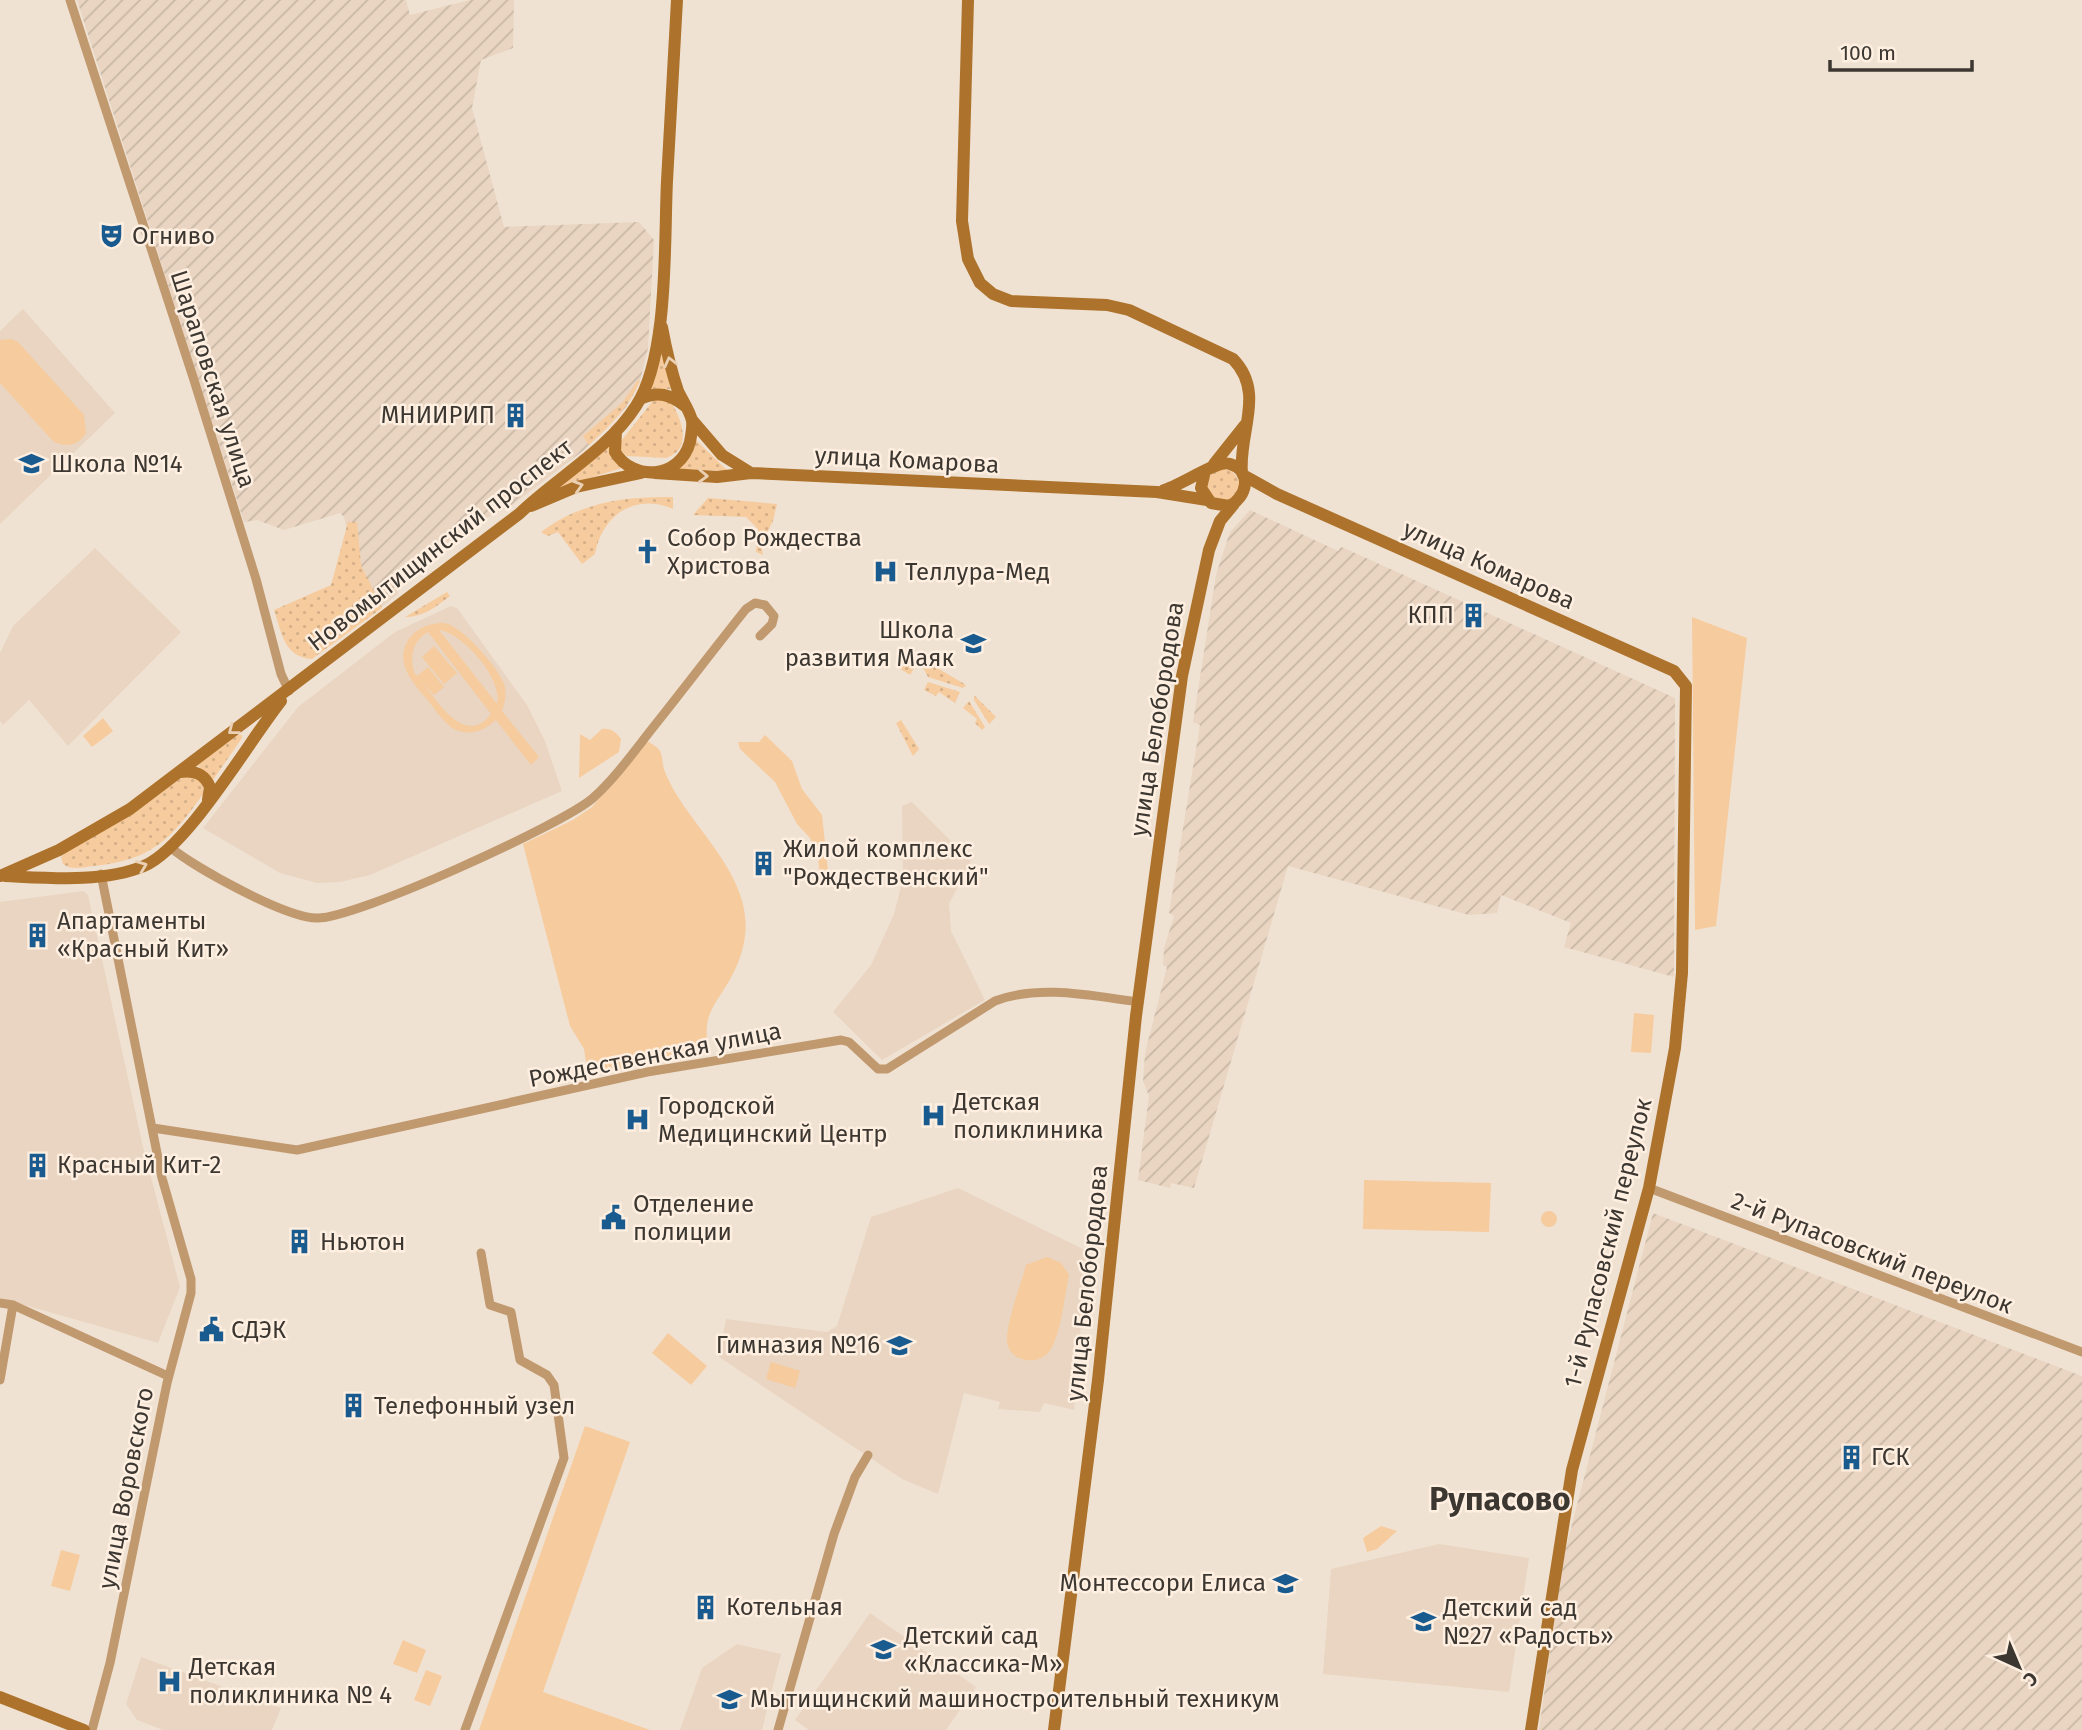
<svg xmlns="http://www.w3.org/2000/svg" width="2082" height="1730" viewBox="0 0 2082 1730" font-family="'Fira Sans',sans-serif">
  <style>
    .built { fill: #e9d5c1 }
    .industrial { fill: url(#industrial-furrows) }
    .grass { fill: url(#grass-dots) }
    .green { fill: #f6cb9d; fill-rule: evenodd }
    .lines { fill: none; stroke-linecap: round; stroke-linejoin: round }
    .street { stroke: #c1996f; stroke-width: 9 }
    .secondary { stroke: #ad732c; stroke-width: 12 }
    .oneway { stroke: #ead0b4 }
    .labels { text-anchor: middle; stroke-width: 5; stroke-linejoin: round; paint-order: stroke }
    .poi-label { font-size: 24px; fill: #3c3731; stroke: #feefe1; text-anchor: start }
    .street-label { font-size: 24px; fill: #3c3731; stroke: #feefe1 }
    .district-label { font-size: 32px; font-weight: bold; fill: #3c3731; stroke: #feefe1 }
  </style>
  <defs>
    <pattern id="industrial-furrows" width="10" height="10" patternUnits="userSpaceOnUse" patternTransform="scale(1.75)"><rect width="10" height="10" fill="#e9d5c1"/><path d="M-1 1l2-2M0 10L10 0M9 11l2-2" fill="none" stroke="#c9b7a6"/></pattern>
    <pattern id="grass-dots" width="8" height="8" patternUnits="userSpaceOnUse" patternTransform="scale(1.75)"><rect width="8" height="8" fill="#f6cb9d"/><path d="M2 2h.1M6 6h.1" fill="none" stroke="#d4af88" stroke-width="1.8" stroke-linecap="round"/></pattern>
  </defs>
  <rect width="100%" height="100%" fill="#f0e2d3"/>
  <path class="built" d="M23,309L115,413L0,524V331Z
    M95,548L181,632L68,746L29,700L3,725L0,721V653L13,626Z
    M451,606L457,608L527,705L545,741L562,791L370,875L340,882L317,883L280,873L203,828L298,707L395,632Z
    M912,802L971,861L949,904L951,931L985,1000L882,1060L833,1012L871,965L894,914L903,879L902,806Z
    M83,891L88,895L143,1147L180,1287L158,1343L0,1298V902Z
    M958,1188L1087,1251L1074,1410L1044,1403L1040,1412L998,1409L1000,1402L964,1393L938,1494L902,1479L719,1357L726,1319L827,1332L837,1326L871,1217Z
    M1439,1544L1529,1558L1509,1692L1323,1674L1331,1569Z
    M870,1613L976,1687L946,1730H809L795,1720Z
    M737,1644L781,1654L762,1730H680L702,1668Z
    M141,1657L281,1708L272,1730H163L137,1720L126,1704Z"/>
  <path class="industrial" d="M77,0H406L410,15L470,0H514L513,48L481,60L472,108L504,227L639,222L654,240L648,348L640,381L626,407L584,450L512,505L487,518L463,540L458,535L395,584L398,594L379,609L358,571L344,517L340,513L284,530L257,520L244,522Z
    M1250,510L1338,551L1341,547L1344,548L1675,698L1674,977L1564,947L1571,923L1501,895L1497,913L1469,915L1288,866L1194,1188L1171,1183L1170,1188L1138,1180L1149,1096L1143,1081L1145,1053L1167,967L1163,965L1164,948L1174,916L1169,913L1200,725L1193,722L1216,575L1230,532Z
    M1653,1213L2082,1376V1730H1539L1563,1559Z"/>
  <path class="grass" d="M660,348L671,389L651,390Z
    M638,380L640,381C629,407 610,426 589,445L583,436L622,403Z
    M656,397L671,402C682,420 693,449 666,458L627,456L621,451V441Z
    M696,440L728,471L678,469L692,454Z
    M609,443L622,468L554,489Z
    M1207 485a16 16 0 1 1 32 0a16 16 0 1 1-32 0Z
    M673,497V509C634,492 602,516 595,554L582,564L558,532L548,536L541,532C581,502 625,496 673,497Z
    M708,498L777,504L773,521L761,545L763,555L756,552L758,529L746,517L693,515Z
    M348,522H357L361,565L382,608L312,659C284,657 282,634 274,610L331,585Z
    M447,592L450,596C437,606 422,618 405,617Z
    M907,650L916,665L910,675L899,668Z
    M917,656L966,685L963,688L928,677Z
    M928,682L960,692L955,703L939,692L936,696L924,690Z
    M974,695L996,717L989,724L974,700Z
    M969,701L985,727L982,730L975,723L977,719L963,708Z
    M901,720L919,749L913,756L896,723Z
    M236,735H242V738L213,780L197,765Z
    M196,776L203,786V794C171,840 151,860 94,866C84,867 72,871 63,864L61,857L66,852L124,819L181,777Z"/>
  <path class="green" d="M11,339L18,342L84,415L86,433C78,446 66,448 53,441L0,383V340Z
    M1692,617L1747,638L1716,926L1695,930Z
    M444,623C461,625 498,667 504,684C507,693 505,703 502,711L539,757L531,765L496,720C485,730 471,736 456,730C446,726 437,712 430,703C422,693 412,683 407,672C394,645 417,622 444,623ZM439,630C462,632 504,680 497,704ZM428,632L491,714C466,747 438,703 423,683L434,695L444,687L428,667L417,676L415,674C409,658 412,641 428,632Z
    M434,646L457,673L444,684L422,657Z
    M103,718L113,731L92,747L83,736Z
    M602,729C611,728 616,732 621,739L619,752L579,778L580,734L590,740Z
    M765,735L792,761L802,789L822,815L828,871L820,880L818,856L810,838L797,824L775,782L740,749L738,742H759Z
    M647,741C650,743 658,747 660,751C663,756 662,766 665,772C670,785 678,797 686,809C727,866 771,910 728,983C711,1010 702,1018 709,1052L588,1075L584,1049L570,1026L523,844L573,820L592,807Z
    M1634,1013L1654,1015L1651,1053L1631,1052Z
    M1364,1180L1491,1183L1489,1232L1363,1229Z
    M1541 1219a8 8 0 1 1 16 0a8 8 0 1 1-16 0Z
    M1047,1257L1061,1263L1069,1275C1064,1298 1062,1329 1051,1349C1040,1368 1006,1362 1007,1339C1008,1316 1020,1288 1026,1265Z
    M668,1333L707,1366L691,1385L652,1353Z
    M771,1362L800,1371L795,1388L766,1379Z
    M585,1426L630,1442L543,1692L650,1730H479Z
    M1381,1526L1397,1531L1377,1549L1367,1552L1363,1538Z
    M61,1550L80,1555L70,1591L51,1586Z
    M403,1640L426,1650L417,1673L393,1664Z
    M426,1670L442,1676L430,1706L414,1700Z"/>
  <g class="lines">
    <path class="street" d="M70,0L193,377L256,579L281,674L289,691
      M170,847C195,868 286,918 317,918C355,919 562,825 593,798C615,778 633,753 651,730C683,690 714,649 746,609L755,603L765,605L774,616L772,624L760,636
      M153,1128L297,1150L647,1072L841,1040L849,1042L878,1069H887L995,1001C1040,984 1092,996 1138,1002
      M1649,1188L2082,1352
      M0,1303L13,1305L168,1376
      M0,1380L13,1305
      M92,1730L110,1663L167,1383L191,1293V1279L162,1178L101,874
      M465,1730L564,1458L554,1385L547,1375L520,1360L511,1312L490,1305L481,1253
      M778,1730L834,1534L855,1477L868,1455"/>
    <path class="secondary" d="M968,0L962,221L968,259L980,283L993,294L1011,301L1107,305L1129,310L1233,359C1266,393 1238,433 1242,473
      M640,399C658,391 670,394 685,406
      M692,420L722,455L751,473
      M616,431L615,452C633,482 680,479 690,442C691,436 693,427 692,421C690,411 682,400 678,391C671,370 666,349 662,327
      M1214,464L1245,425
      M655,473L717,477L751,473L1157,492L1207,500
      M1243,475L1277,494L1674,671L1686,686L1682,973L1675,1048L1649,1188L1572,1470L1531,1730
      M1164,490C1182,485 1218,459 1230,464C1253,471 1247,498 1229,506L1211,503L1201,488L1205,471
      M531,506L576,487L641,473
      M180,772C194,770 204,773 210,787L208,800
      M0,876L59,850L130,809L519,514C556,478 608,450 636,406C669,356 664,242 667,181C670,121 674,60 677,0
      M5,876C49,878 103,883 144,866C188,847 249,741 281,701
      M0,1697L84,1730
      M1054,1730L1098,1380L1136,1016L1182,676L1209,550L1220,521L1234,504"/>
  </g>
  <defs><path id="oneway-chevron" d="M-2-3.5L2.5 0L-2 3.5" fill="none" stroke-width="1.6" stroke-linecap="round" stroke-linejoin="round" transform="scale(1.75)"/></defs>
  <g class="oneway">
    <use href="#oneway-chevron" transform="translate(670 362) rotate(-104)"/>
    <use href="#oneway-chevron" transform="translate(703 476) rotate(2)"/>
    <use href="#oneway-chevron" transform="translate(578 486) rotate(-16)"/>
    <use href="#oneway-chevron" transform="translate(233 730) rotate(142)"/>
    <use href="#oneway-chevron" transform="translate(142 866) rotate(-21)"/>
  </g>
  <defs>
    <symbol id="theatre-bare" viewBox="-9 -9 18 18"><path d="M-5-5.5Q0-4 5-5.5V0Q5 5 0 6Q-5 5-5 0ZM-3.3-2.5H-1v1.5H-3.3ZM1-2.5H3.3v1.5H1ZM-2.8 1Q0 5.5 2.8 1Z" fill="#195a8f" stroke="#feefe1" stroke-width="2.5" paint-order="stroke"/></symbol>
    <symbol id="building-bare" viewBox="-9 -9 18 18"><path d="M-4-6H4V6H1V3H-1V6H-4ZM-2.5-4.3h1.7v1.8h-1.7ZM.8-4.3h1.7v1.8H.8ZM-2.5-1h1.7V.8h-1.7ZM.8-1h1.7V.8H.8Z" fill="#195a8f" stroke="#feefe1" stroke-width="2.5" paint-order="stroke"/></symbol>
    <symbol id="school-bare" viewBox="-9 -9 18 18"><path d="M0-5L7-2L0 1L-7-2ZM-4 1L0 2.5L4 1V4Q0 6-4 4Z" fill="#195a8f" stroke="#feefe1" stroke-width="2.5" paint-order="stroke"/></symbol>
    <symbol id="church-bare" viewBox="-9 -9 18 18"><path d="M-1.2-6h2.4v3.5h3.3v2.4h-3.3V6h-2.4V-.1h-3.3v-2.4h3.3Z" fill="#195a8f" stroke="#feefe1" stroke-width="2.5" paint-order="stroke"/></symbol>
    <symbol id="hospital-bare" viewBox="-9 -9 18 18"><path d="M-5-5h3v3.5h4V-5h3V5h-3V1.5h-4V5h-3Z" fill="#195a8f" stroke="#feefe1" stroke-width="2.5" paint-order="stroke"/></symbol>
    <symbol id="civic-bare" viewBox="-9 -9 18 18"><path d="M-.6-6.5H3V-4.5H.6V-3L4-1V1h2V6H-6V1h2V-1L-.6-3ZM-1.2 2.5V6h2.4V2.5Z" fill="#195a8f" stroke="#feefe1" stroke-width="2.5" paint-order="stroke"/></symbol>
    <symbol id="university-bare" viewBox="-9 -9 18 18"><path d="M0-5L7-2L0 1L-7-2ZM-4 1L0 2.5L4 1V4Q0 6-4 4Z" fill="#195a8f" stroke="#feefe1" stroke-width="2.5" paint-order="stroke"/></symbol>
  </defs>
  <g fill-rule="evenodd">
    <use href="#theatre-bare" x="94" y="218" width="35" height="35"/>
    <use href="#building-bare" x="498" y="398" width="35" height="35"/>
    <use href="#school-bare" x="14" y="446" width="35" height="35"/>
    <use href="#church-bare" x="630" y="534" width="35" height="35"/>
    <use href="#hospital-bare" x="868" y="554" width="35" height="35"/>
    <use href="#building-bare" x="1456" y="598" width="35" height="35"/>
    <use href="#school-bare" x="956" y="626" width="35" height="35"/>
    <use href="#building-bare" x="746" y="846" width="35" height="35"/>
    <use href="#building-bare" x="20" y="918" width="35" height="35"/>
    <use href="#hospital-bare" x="916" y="1098" width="35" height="35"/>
    <use href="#hospital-bare" x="620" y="1102" width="35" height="35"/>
    <use href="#building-bare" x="20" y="1148" width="35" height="35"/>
    <use href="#civic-bare" x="596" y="1200" width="35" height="35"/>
    <use href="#building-bare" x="282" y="1224" width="35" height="35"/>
    <use href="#civic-bare" x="194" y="1312" width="35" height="35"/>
    <use href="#school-bare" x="882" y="1328" width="35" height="35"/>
    <use href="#building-bare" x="336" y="1388" width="35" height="35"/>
    <use href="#building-bare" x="1834" y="1440" width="35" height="35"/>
    <use href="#school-bare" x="1268" y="1566" width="35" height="35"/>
    <use href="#building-bare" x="688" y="1590" width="35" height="35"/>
    <use href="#school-bare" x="1406" y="1604" width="35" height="35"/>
    <use href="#school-bare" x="866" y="1632" width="35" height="35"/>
    <use href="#hospital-bare" x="152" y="1664" width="35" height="35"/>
    <use href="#university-bare" x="712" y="1682" width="35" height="35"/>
  </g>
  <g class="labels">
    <g class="poi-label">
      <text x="132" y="244">Огниво</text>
      <text x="495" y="423" text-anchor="end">МНИИРИП</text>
      <text x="51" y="472">Школа №14</text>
      <text x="667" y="546">Собор Рождества<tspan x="667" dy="28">Христова</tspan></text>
      <text x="905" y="580">Теллура-Мед</text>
      <text x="1454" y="623" text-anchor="end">КПП</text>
      <text x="954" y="638" text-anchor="end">Школа<tspan x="954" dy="28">развития Маяк</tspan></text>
      <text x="783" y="857">Жилой комплекс<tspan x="783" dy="28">"Рождественский"</tspan></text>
      <text x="57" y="929">Апартаменты<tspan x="57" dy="28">«Красный Кит»</tspan></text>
      <text x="953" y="1110">Детская<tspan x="953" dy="28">поликлиника</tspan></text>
      <text x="658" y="1114">Городской<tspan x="658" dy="28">Медицинский Центр</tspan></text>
      <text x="57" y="1173">Красный Кит-2</text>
      <text x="633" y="1212">Отделение<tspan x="633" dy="28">полиции</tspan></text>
      <text x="320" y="1250">Ньютон</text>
      <text x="231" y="1338">СДЭК</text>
      <text x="880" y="1353" text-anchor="end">Гимназия №16</text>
      <text x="374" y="1414">Телефонный узел</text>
      <text x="1871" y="1465">ГСК</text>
      <text x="1266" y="1591" text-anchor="end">Монтессори Елиса</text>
      <text x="726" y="1615">Котельная</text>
      <text x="1443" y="1616">Детский сад<tspan x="1443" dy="28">№27 «Радость»</tspan></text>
      <text x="904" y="1644">Детский сад<tspan x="904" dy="28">«Классика-М»</tspan></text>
      <text x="189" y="1675">Детская<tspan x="189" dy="28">поликлиника № 4</tspan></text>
      <text x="750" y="1707">Мытищинский машиностроительный техникум</text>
    </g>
    <g class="street-label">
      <text transform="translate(213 379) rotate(72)" y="8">Шараповская улица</text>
      <text transform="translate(907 460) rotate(3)" y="8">улица Комарова</text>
      <text transform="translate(440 545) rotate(-38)" y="8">Новомытищинский проспект</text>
      <text transform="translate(1489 565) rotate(24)" y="8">улица Комарова</text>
      <text transform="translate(1157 719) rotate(-81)" y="8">улица Белобородова</text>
      <text transform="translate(655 1055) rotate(-11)" y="8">Рождественская улица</text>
      <text transform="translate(1608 1243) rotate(-76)" y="8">1-й Рупасовский переулок</text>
      <text transform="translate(1872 1253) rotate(21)" y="8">2-й Рупасовский переулок</text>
      <text transform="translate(1087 1283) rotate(-84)" y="8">улица Белобородова</text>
      <text transform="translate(126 1488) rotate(-79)" y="8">улица Воровского</text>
    </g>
    <g class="district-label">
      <text x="1500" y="1510">Рупасово</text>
    </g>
  </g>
  <g transform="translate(2019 1667) rotate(136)" stroke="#feefe1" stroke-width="5" paint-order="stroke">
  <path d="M0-5L12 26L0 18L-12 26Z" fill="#3c3731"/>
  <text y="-10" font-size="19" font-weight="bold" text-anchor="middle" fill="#3c3731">С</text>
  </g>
  <path d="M1830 60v10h142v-10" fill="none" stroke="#3c3731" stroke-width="3.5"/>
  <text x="1840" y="60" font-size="21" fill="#3c3731" stroke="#feefe1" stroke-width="5" paint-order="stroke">100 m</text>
</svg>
